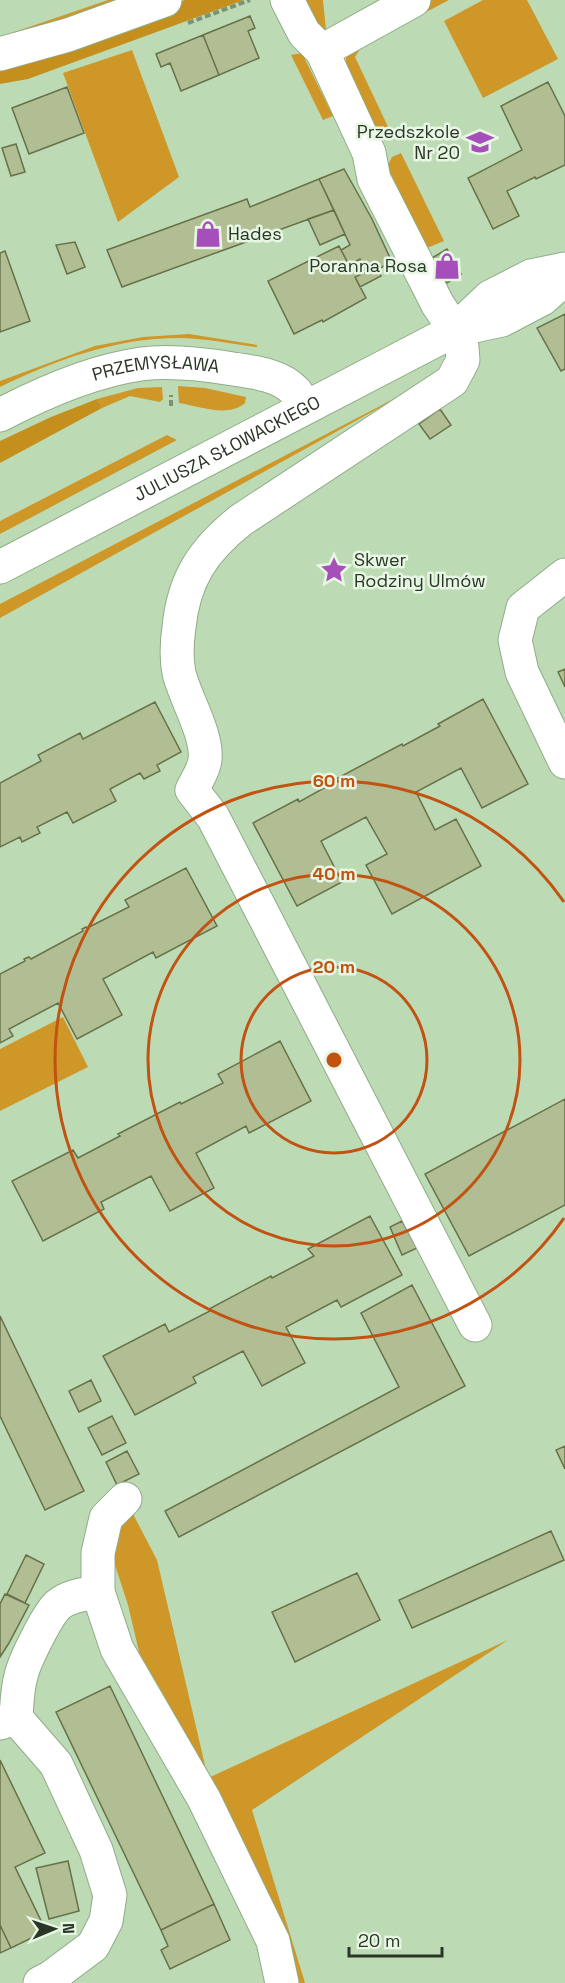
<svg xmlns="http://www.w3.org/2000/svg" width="565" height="1983" viewBox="0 0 565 1983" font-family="'Space Grotesk',sans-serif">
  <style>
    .green { fill: #ce9728 }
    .forest { fill: #c48f1d }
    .building { fill: #b1bd92; stroke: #677149; stroke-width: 1.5 }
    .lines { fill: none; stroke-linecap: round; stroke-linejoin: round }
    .minor-casing { stroke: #8fac88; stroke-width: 35 }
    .path { stroke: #7b9276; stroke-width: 4; stroke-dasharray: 6 3; stroke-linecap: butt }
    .minor { stroke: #fff; stroke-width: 33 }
    .ring { fill: none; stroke: #c25211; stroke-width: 3 }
    .labels { text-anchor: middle; stroke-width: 5; stroke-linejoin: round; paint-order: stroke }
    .poi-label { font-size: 18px; fill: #2a3627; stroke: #e7f7e3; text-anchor: end }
    .street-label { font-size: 18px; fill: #2a3627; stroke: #e7f7e3 }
    .centre { fill: #c25211; stroke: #e7f7e3; stroke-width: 3 }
    .ring-label { font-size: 18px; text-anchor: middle; font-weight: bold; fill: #c25211; stroke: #e7f7e3; stroke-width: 5; stroke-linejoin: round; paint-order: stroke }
  </style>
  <rect width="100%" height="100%" fill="#bcdbb5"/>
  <path class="green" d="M108,0H122L0,48V37Z
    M297,0H323L326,30L320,31Z
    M429,0H449L362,46L355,57L390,131L381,133L373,128L346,65V54Z
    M483,0H527L558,59L483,98L444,21Z
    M132,50L179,177L118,222L63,73Z
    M302,53L333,116L323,120L291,55Z
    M401,153L444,241L427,248L389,176L388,165L392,157Z
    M189,334L257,345V347C231,344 204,338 178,338C116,338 55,360 0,387V381L95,346L143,337Z
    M426,382L0,618V604Z
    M178,386L205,388L246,397L245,403C228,418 199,406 179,403Z
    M162,387L163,399L160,402L130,396L102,408L97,399L138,388Z
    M167,435L177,440L0,534V521Z
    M63,1017L88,1067L0,1111V1049Z
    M133,1514L157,1560L208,1778L508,1640L252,1810L305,1983H297L144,1673L128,1605L115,1565V1529Z"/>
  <path class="forest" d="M185,0H244L28,79L0,84V63L55,48Z
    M97,399L102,408L0,463V441L51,417Z"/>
  <path class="building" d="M250,16L255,28L248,31L259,58L219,75L203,35Z
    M203,35L219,75L181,91L170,63L161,67L156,54Z
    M548,82L565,116V165L536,179L535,177L507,191L519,216L493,229L468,178L522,150L501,106Z
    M67,87L84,133L29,154L12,108Z
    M16,144L25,172L11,176L2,148Z
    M344,169L372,219L392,262L378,269L381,276L360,287L355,277L366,272L360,259L349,265L341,250L350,245L319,179Z
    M319,179L334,210L122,287L107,250L247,199L250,207Z
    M334,210L345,234L320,245L308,219Z
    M75,242L85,267L67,274L56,245Z
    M339,246L349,265L360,259L366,272L355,277L366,298L323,322L322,320L294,334L268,281Z
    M447,249L461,274L447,283L432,258Z
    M5,251L30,321L0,332V253Z
    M565,314V369L561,371L537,328Z
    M440,409L451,425L430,439L419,424Z
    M565,669V687L558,672Z
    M483,699L528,784L482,808L461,768L416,792L435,830L456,819L481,866L392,914L366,865L387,854L366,817L321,841L342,882L297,906L253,823L298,799L299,802L335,782L334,780L402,744L403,746L440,726L438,724Z
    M155,702L181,752L157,765L160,771L144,779L140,773L110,789L116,801L73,823L67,812L37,827L40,833L22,842L20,837L0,847V783L41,761L38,755L80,733L83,739Z
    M186,868L217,926L156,958L153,952L103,979L122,1015L77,1039L58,1003L9,1029L13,1036L0,1043V974L25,961L24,959L29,957L31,959L83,931L82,929L86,927L87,928L129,907L125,900Z
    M280,1041L311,1101L249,1133L246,1126L196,1153L214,1188L170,1211L151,1176L101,1202L104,1209L43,1241L12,1181L73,1150L78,1158L120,1136L118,1134L180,1102L181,1104L223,1083L218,1074Z
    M565,1099V1205L469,1256L425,1174Z
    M370,1216L402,1275L341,1307L337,1300L286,1327L305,1363L262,1386L243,1351L193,1377L196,1383L135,1415L103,1356L165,1324L169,1332L210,1311L209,1309L271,1276L272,1278L314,1256L308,1249Z
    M402,1221L417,1248L402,1255L390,1227Z
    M412,1285L465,1386L179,1537L165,1511L399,1387L361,1313Z
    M0,1316L84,1491L45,1510L0,1416Z
    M91,1380L101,1401L79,1412L69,1391Z
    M112,1416L126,1443L102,1455L88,1428Z
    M565,1446V1469L556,1450Z
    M127,1451L139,1474L117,1485L106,1462Z
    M551,1531L564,1560L412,1628L399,1600Z
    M26,1555L44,1564L25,1603L7,1594Z
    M357,1573L380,1620L295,1662L272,1612Z
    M5,1594L29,1605L9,1643L0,1657V1604Z
    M110,1686L214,1904L161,1930L56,1712Z
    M0,1760L45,1853L15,1867L46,1931L11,1948L0,1925Z
    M68,1861L79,1911L49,1919L36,1868Z
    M214,1904L230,1940L170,1969L161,1950L168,1946L161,1930Z
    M0,1925L11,1948L0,1953Z"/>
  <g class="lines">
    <defs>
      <g id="minor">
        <path d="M287,0L304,33L322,51L369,153L374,179L438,305L455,330L462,347L463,360L452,381L241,520C203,550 184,579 179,627C177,641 176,658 179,673C185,698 208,735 205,760C204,770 196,781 192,790L213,817L475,1325"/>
        <path d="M322,51L414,0"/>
        <path d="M0,54L68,35L165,0"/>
        <path d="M455,330L490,297L531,276L565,269"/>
        <path id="s1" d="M0,415C44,392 92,371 141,364C171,360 203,364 233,369C254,372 281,375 296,392C299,396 302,403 304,408"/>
        <path id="s2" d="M0,567L455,330L502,320L542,299L565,279"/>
        <path d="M565,575L523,608L515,640L522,672L565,762"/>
        <path d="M125,1499L106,1518L98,1553V1592L117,1649L204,1799L273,1941L282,1983"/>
        <path d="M16,1718L56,1764L96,1850L110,1895L106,1921L93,1946L50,1978L40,1983"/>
        <path d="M0,1723L16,1718C17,1704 17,1690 21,1676C24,1662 47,1615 58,1605C68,1596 85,1594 98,1592"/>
      </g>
    </defs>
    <use href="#minor" class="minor-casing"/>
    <path class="path" d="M188,23L250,0
      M171,406V395"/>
    <use href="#minor" class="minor"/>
  </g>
  <g class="ring">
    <circle cx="334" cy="1060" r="93"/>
    <circle cx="334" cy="1060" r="186"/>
    <path d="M564 1218A279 279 0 1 1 564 902"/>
  </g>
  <defs>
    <symbol id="school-bare" viewBox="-9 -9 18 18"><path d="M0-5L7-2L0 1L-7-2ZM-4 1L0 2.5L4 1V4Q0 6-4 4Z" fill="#a64eba" stroke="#e7f7e3" stroke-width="2.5" paint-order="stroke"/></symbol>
    <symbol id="shop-bare" viewBox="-9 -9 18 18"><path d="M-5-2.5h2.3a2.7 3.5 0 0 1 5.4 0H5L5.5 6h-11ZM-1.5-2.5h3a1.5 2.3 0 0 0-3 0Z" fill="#a64eba" stroke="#e7f7e3" stroke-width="2.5" paint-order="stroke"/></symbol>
    <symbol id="sight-bare" viewBox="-9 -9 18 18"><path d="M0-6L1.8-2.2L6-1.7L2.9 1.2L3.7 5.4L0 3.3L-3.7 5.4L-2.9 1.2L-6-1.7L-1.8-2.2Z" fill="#a64eba" stroke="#e7f7e3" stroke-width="2.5" paint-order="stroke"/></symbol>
  </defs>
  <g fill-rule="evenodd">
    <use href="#school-bare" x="461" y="123" width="38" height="38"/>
    <use href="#shop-bare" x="189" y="215" width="38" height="38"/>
    <use href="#shop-bare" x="428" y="247" width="38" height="38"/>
    <use href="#sight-bare" x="315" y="551" width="38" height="38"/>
  </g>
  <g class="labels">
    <g class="poi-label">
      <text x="460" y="138">Przedszkole<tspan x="460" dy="21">Nr 20</tspan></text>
      <text x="228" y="240" text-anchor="start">Hades</text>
      <text x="427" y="272">Poranna Rosa</text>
      <text x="354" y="566" text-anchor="start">Skwer<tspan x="354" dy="21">Rodziny Ulmów</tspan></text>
    </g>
    <g class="street-label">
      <text dy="6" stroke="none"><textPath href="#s1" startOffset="165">PRZEMYSŁAWA</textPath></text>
      <text dy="6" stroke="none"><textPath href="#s2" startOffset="256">JULIUSZA SŁOWACKIEGO</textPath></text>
    </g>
  </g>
  <circle cx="334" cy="1060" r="9" class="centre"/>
  <g class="ring-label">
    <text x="334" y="787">60 m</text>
    <text x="334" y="880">40 m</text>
    <text x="334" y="973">20 m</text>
  </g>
  <g transform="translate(54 1929) rotate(88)" stroke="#e7f7e3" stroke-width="4.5" paint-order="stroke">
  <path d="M0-4.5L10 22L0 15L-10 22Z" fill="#2a3627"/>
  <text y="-9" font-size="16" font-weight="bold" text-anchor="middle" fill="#2a3627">N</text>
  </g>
  <path d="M349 1947v9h93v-9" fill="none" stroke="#2a3627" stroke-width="3"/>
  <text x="358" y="1947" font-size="18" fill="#2a3627" stroke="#e7f7e3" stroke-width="4.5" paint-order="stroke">20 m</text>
</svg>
